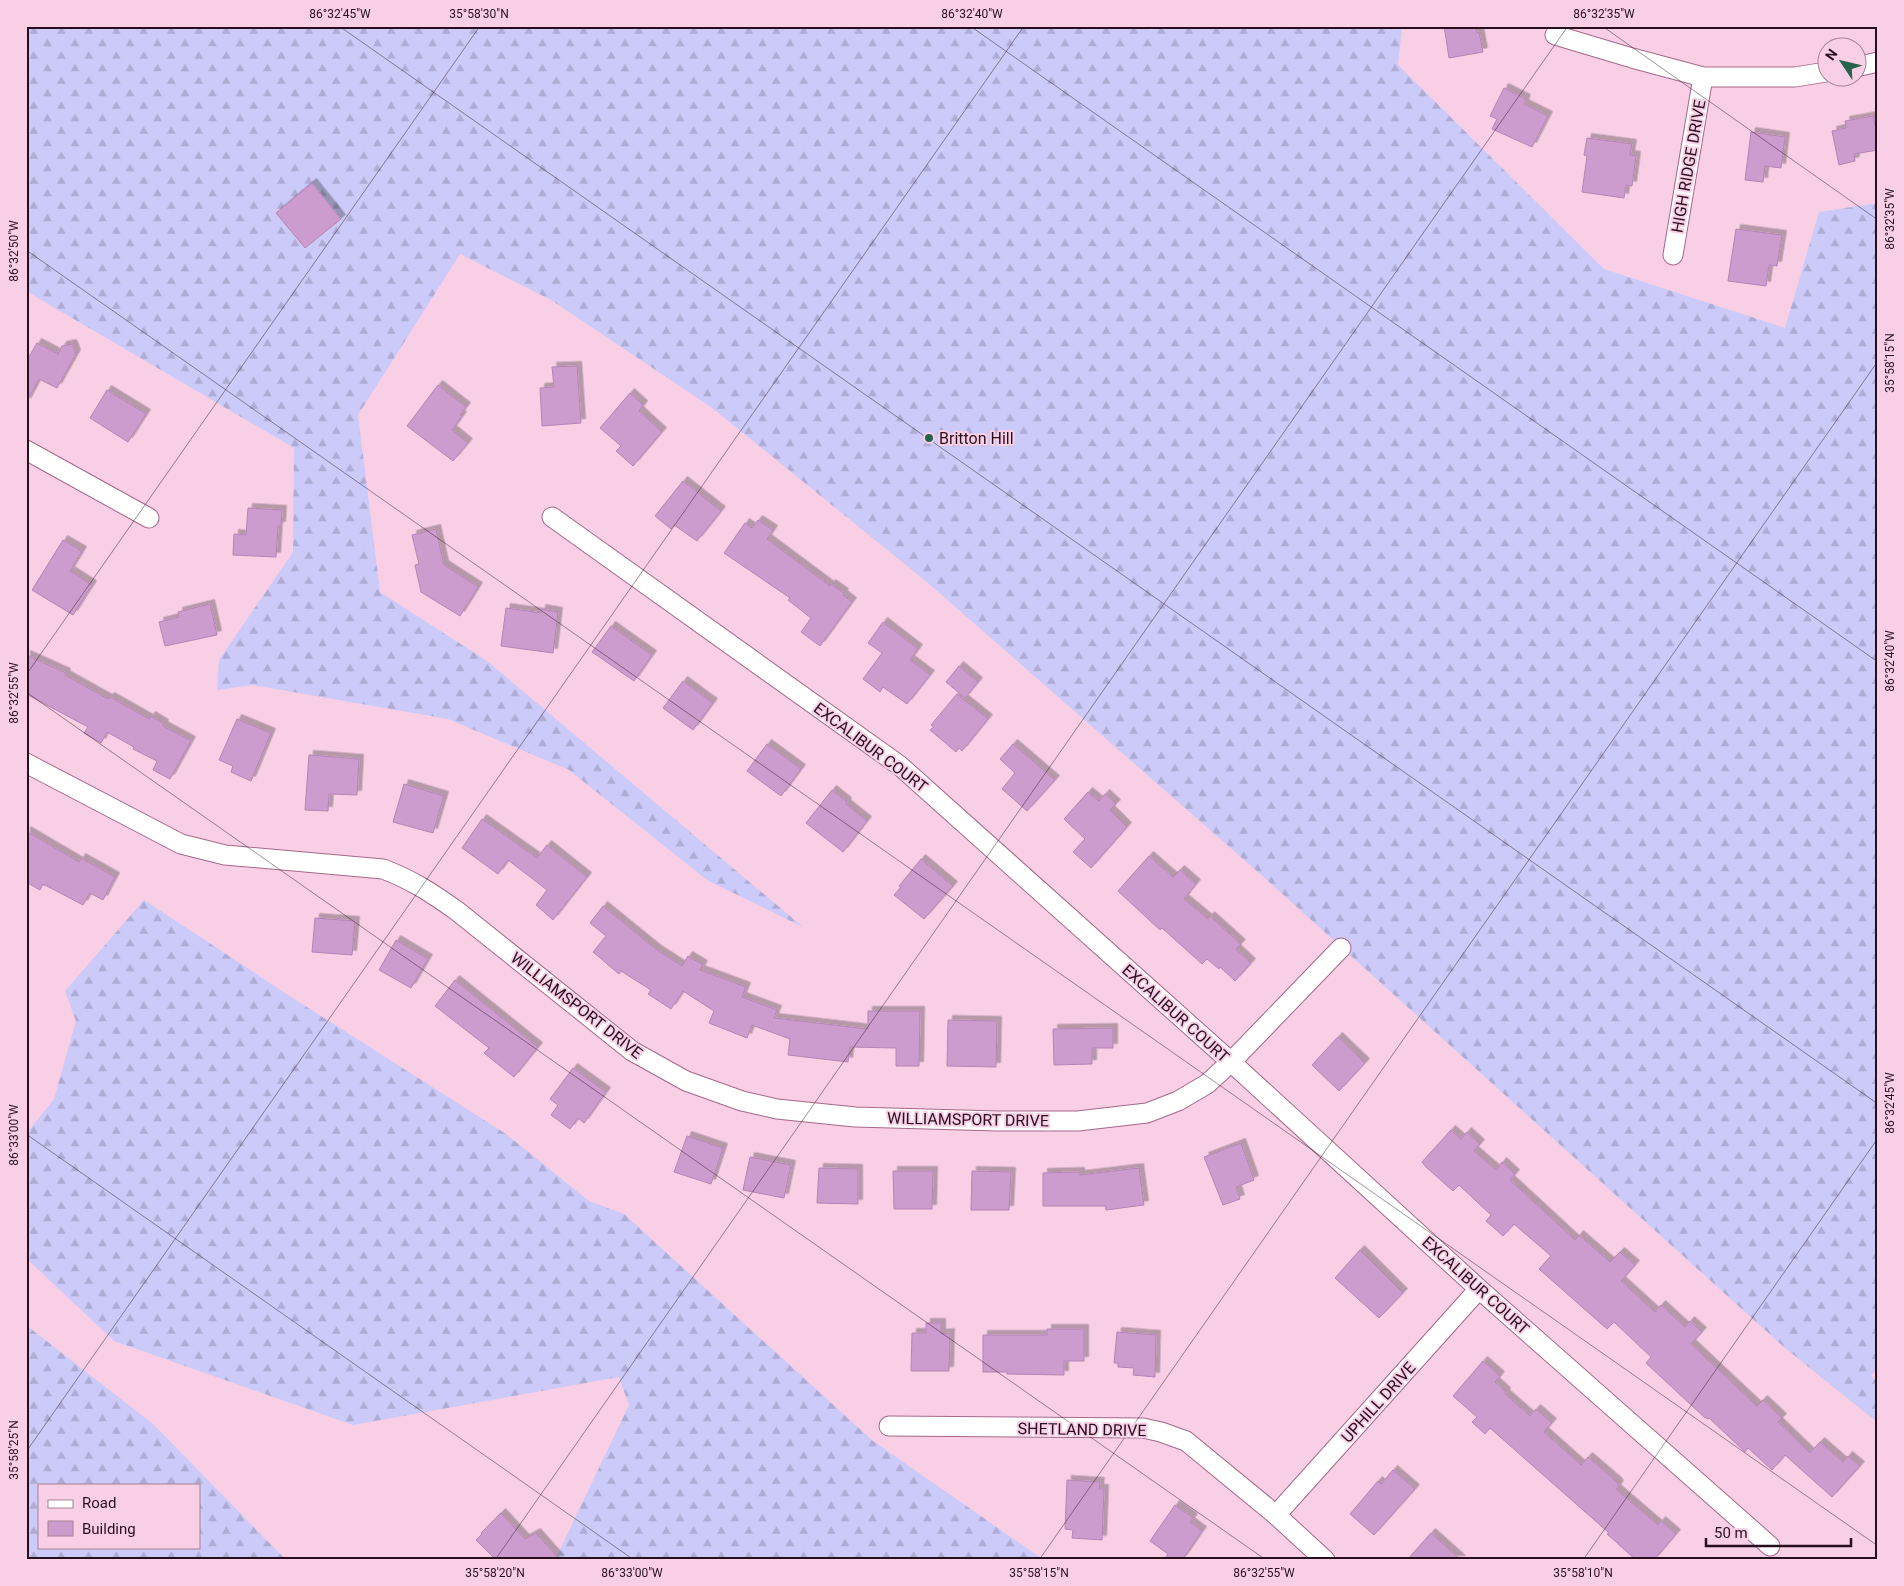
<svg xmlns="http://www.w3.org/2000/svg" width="1904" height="1586" viewBox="0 0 1904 1586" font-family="Roboto,sans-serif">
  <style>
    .forest { fill: url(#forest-firs); fill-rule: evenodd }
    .building { fill: #cd9cce; stroke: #b484b5; filter: url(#shadow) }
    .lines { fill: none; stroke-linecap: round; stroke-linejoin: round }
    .minor-casing { stroke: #a5688a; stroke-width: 21 }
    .minor { stroke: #fff; stroke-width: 19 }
    .ticks { fill: none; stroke: #270f1d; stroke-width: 1; stroke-opacity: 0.45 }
    .poi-dot { fill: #27624c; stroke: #f9cfe5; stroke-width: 2 }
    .labels { text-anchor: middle; stroke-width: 4; stroke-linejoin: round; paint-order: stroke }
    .street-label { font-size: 16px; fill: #270f1d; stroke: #f9cfe5 }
    .poi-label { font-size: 16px; fill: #270f1d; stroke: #f9cfe5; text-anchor: start }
    .neatline { fill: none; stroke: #270f1d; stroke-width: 2 }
    .ticks-label { font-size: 12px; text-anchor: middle; fill: #270f1d }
  </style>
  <defs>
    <pattern id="forest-firs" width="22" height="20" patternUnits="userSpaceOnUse" patternTransform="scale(1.25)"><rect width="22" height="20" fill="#cbcaf8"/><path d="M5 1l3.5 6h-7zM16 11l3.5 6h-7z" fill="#aeacd4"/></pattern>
    <filter id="shadow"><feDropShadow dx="4.5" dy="-4.5" stdDeviation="0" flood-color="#0004"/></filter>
  </defs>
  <rect width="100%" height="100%" fill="#f9cfe5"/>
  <path class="forest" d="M26,26H1140L1151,30L1162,26H1402L1398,65L1604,269L1785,328L1819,212L1878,203V1368L1871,1375L1878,1384V1423L1785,1348L1258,872L928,583L711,407L551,300L460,254L358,415L380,592L487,661L803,927L707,880L569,770L448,719L252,685L217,690L219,660L293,552L294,448L26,291Z
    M144,900L285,993L506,1134L589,1201L624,1214L873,1441L1044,1560H555L629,1405L619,1377L353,1425L114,1341L26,1258V1134L54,1099L76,1021L65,991Z
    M26,1325L153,1424L286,1560H26ZM39,1485H199V1547H39Z"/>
  <path class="building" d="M1444,26H1476L1477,33L1479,32L1483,52L1449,58Z
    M1504,88L1526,99L1524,104L1548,116L1532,147L1492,129L1497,119L1490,116Z
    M1873,116L1875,125L1878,124V150L1854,154L1855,161L1839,165L1832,131L1846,128L1845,121Z
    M1751,132L1785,137L1781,168L1765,166L1763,182L1745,180Z
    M1587,138L1632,144L1630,155L1636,156L1632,186L1626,185L1624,198L1582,192L1587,156L1584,155Z
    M312,183L341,219L305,248L276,213Z
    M1736,229L1782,235L1777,266L1769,265L1766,286L1728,281Z
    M37,343L58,354L62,346L72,344L76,354L57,388L39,379L26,403V362Z
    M577,366L581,423L542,426L540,388L554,387L552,367Z
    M438,385L466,407L460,415L462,416L452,430L468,443L453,461L407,426Z
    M107,390L146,414L128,442L90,418Z
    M630,393L643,405L639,411L662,432L633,466L616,451L621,446L600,428Z
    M683,481L721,511L697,541L674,525L671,529L655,516Z
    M248,508L282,510L281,526H278L276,557L233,555L234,534L246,535Z
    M758,520L773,530L767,539L830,586L831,584L844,593L843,595L852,602L820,646L801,632L811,618L788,600L790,598L724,553L745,523L752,528Z
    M436,529L444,565L478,587L460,616L421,592L415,565L419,564L412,535Z
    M63,540L82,551L70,571L92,585L73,615L32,590Z
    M210,604L217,635L165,646L159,622L179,617L178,612Z
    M506,608L541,613V609L558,612L553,653L501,646Z
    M883,622L918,649L910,660L930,675L907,704L883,687L880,692L863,679L882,653L868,643Z
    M611,626L652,655L634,681L592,652Z
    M26,655L66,673L65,675L108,699L110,697L149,719L151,716L164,724L163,726L191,741L170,779L153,770L157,761L133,749L134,747L107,732L101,743L84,733L88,727L26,694Z
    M959,666L978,682L965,698L946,682Z
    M683,681L713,703L693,730L663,708Z
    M957,694L988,719L962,751L959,748L956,752L930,730L934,727L931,725Z
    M237,719L271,733L251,781L231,772L233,766L219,760Z
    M767,744L801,769L781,796L747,771Z
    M1013,744L1055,780L1027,811L1002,789L1015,773L1000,759Z
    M309,755L359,759L357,795L329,794L328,811L305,810Z
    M404,784L444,796L433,833L393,822Z
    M832,790L847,802L846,804L867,821L843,852L806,823Z
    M1088,792L1099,801L1105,794L1116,804L1110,810L1127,827L1091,868L1073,852L1085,839L1064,819Z
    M482,819L537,858L547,845L587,877L553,920L536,905L547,890L508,860L498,874L462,848Z
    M26,831L79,862L81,858L115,877L103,900L90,893L83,905L43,884L40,890L26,882Z
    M1149,856L1173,877L1180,870L1196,884L1184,899L1208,919L1210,916L1241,944L1236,949L1251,963L1235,981L1220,967L1219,969L1207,959L1202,964L1162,928L1160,930L1118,891Z
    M921,859L953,886L924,919L894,895L901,887L899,886Z
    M603,906L657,950L682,966L688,956L703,965L700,970L746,987L742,997L777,1010L774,1018L868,1029V1011H920L919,1066H896V1048L850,1047L848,1062L788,1055L790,1039L752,1025L747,1038L709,1023L714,1011L683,991L671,1009L648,994L651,990L621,971L619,974L593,952L606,936L590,923Z
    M315,918L355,921L352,955L312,952Z
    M396,940L428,959L411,988L379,970Z
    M455,980L538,1047L514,1077L484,1053L489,1048L435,1006Z
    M948,1020L997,1021L996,1067L947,1066Z
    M1113,1028V1048H1092V1064L1054,1065L1053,1029Z
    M1338,1037L1365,1063L1339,1091L1312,1065Z
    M573,1068L606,1092L584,1123L578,1118L570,1129L551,1115L558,1105L550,1099Z
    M1451,1130L1461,1139L1467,1132L1480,1144L1474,1151L1496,1170L1502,1162L1515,1174L1510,1180L1575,1240L1579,1235L1610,1262L1620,1252L1635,1265L1621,1281L1655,1312L1661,1305L1685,1327L1690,1321L1702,1332L1691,1344L1757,1406L1763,1400L1782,1418L1778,1422L1810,1453L1820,1442L1843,1462L1848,1456L1860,1466L1832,1497L1785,1455L1772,1470L1748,1448L1745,1452L1709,1418L1708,1419L1704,1417L1646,1363L1651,1357L1614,1322L1607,1329L1539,1269L1551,1256L1514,1224L1503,1236L1486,1221L1491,1215L1459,1185L1453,1191L1426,1167L1422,1162Z
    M687,1136L723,1148L711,1184L674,1172Z
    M1241,1143L1254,1180L1236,1187L1240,1199L1223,1205L1204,1157Z
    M750,1157L791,1165L784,1198L743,1190Z
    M819,1168L858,1169V1204L817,1203Z
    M1139,1168L1144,1205L1106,1210L1105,1206H1043V1173L1080,1172V1175Z
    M893,1171H933L932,1209H894Z
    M972,1171L1011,1172L1009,1210H971Z
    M1360,1250L1403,1293L1379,1318L1335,1278Z
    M926,1323H941V1334L950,1333L949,1371H911L912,1333H926Z
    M1047,1329H1084V1361H1064V1375L1007,1374V1372H983V1335H1047Z
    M1117,1332L1156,1335L1155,1377L1133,1375L1134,1368L1118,1367V1363H1114Z
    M1483,1361L1500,1376L1495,1382L1506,1392L1505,1394L1530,1416L1536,1409L1552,1423L1544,1432L1581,1465L1588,1457L1617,1482L1619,1485L1616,1489L1658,1525L1661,1521L1676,1534L1654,1560H1636L1607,1534L1609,1533L1490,1428L1485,1434L1472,1422L1477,1417L1453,1396Z
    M1393,1470L1415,1489L1374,1535L1350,1514L1378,1481L1381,1484Z
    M1067,1480L1100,1482L1099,1489H1104L1102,1540L1072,1538L1073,1530L1065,1529Z
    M1175,1505L1193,1518L1190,1522L1202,1531L1182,1560H1164L1168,1554L1150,1541Z
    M501,1513L525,1539L536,1533L560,1560H496L476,1540L482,1534L481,1533Z
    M1431,1533L1461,1560H1407Z"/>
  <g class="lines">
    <defs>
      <path id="minor" d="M1555,35L1632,58L1703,77H1795L1826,72
        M1856,67L1878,62
        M1673,255L1703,77
        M26,450L149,518
        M552,517L899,765L1231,1062L1479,1289L1770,1546
        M26,763L181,844L225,855L383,869C412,880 432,893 457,911L632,1051L686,1081L742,1101L777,1109L855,1117L998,1121H1078L1147,1113L1178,1101L1207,1084L1231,1062L1341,948
        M889,1426L1143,1428L1161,1432L1186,1441L1276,1515L1325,1560
        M1276,1515L1479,1289"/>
    </defs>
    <use href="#minor" class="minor-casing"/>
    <use href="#minor" class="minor"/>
  </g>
  <path class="ticks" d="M339,26L1878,1104M970,26L1878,662M1602,26L1878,220M26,250L1878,1546M26,675L480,26M26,692L1266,1560M26,1134L634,1560M26,1452L1024,26M495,1560L1568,26M1039,1560L1878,361M1583,1560L1878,1138"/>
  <circle class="poi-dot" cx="929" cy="438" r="5"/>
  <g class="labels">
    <g class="street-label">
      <text transform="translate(1688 166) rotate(-80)" y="6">HIGH RIDGE DRIVE</text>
      <text transform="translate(871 747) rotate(37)" y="6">EXCALIBUR COURT</text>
      <text transform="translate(577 1005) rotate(38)" y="6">WILLIAMSPORT DRIVE</text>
      <text transform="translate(1176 1013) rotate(42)" y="6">EXCALIBUR COURT</text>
      <text transform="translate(968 1119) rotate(1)" y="6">WILLIAMSPORT DRIVE</text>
      <text transform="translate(1476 1285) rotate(42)" y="6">EXCALIBUR COURT</text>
      <text transform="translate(1378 1402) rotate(-48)" y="6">UPHILL DRIVE</text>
      <text transform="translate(1082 1429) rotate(1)" y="6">SHETLAND DRIVE</text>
    </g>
    <g class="poi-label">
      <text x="939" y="444">Britton Hill</text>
    </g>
  </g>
  <rect width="1904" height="1586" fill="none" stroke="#f9cfe5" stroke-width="55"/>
  <rect x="38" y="1484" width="162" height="65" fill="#f9cfe5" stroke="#a58295"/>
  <rect x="48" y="1500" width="25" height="8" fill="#ffffff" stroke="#a58295"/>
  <text x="82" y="1508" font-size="15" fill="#270f1d">Road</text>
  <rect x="48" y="1521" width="25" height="15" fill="#cd9cce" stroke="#a58295"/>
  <text x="82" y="1534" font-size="15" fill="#270f1d">Building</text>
  <g transform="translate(1842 62) rotate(305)"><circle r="24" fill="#f9cfe5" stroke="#a58295"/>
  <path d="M0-4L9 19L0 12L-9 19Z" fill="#27624c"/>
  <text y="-8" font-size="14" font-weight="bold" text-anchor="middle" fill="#270f1d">N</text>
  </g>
  <path d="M1706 1538v8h145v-8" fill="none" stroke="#270f1d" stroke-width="2.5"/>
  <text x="1714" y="1538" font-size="15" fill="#270f1d" stroke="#f9cfe5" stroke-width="4" paint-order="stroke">50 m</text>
  <rect x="28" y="28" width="1848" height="1530" class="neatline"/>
  <g class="ticks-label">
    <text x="340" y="18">86°32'45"W</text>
    <text x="479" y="18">35°58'30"N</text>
    <text x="972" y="18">86°32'40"W</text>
    <text x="1604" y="18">86°32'35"W</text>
    <text transform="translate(1890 219) rotate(-90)" y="4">86°32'35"W</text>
    <text transform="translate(14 251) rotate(-90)" y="4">86°32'50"W</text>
    <text transform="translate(1890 363) rotate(-90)" y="4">35°58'15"N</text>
    <text transform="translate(1890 661) rotate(-90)" y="4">86°32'40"W</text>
    <text transform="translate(14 693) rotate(-90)" y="4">86°32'55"W</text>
    <text transform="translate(1890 1103) rotate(-90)" y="4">86°32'45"W</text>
    <text transform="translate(14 1135) rotate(-90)" y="4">86°33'00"W</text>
    <text transform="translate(14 1450) rotate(-90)" y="4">35°58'25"N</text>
    <text x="495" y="1577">35°58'20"N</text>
    <text x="632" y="1577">86°33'00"W</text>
    <text x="1039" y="1577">35°58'15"N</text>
    <text x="1264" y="1577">86°32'55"W</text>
    <text x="1583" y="1577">35°58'10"N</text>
  </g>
</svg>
